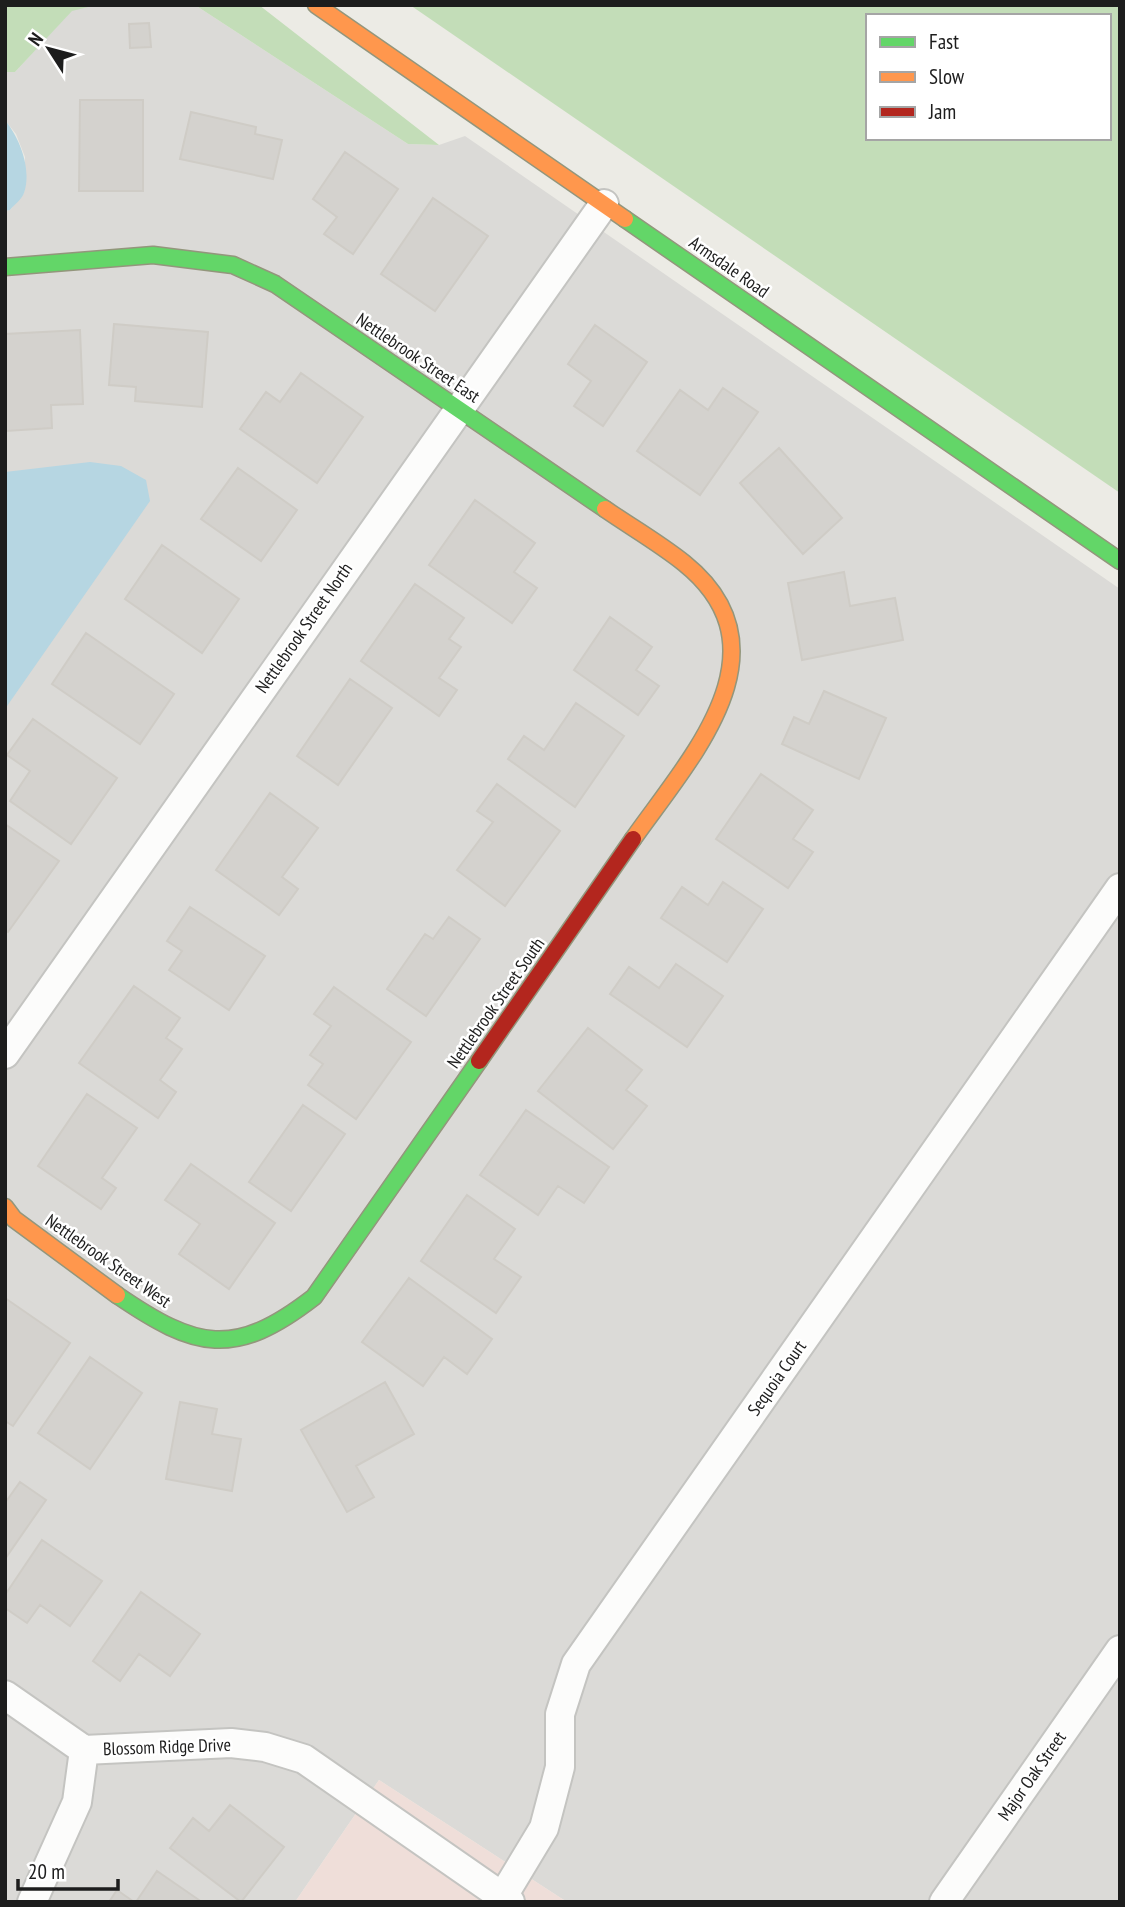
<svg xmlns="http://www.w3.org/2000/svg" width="1125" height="1907" viewBox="0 0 1125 1907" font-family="'PT Sans Narrow',sans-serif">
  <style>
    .residential { fill: #dbdad7 }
    .commercial { fill: #efded9 }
    .forest { fill: #c3ddb8; fill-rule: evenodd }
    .water { fill: #b6d6e2 }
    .building { fill: #d4d2ce; stroke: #cfccc6; stroke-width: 2 }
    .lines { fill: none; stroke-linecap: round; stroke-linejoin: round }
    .street-casing { stroke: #c4c4c1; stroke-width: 32 }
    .fast-casing { stroke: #93967c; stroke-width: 19 }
    .slow-casing { stroke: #93967c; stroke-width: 19 }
    .jam-casing { stroke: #93967c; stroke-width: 19 }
    .street { stroke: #fcfcfb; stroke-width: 28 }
    .fast { stroke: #63d668; stroke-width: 16 }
    .slow { stroke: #ff974d; stroke-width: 16 }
    .jam { stroke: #b3261e; stroke-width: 16 }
    .labels { text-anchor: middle; stroke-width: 5; stroke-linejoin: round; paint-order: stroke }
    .street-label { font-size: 18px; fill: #1d1d1d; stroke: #fff }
  </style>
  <rect width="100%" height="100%" fill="#ecebe5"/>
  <path class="residential" d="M96,5H195L408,144L439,145L465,136L1120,589V1902H567L379,1780L295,1902H5V211L10,210L24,193L25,157L16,134L5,120V72H15L72,10Z"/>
  <path class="commercial" d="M379,1780L567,1902H295Z"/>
  <path class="forest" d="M5,5H96L72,11L15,72H5Z
    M195,5H259L439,145L408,144Z
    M410,5H1120V493ZM868,16H1109V138H868Z"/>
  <path class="water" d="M5,120C20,139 32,169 24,193C22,199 14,205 10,210L5,211Z
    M90,462L121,466L146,480L150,501L5,709V472Z"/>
  <path class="building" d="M149,23L151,47L130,48L129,24Z
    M80,100H143V191H79Z
    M191,112L256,127L255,134L282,140L273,179L180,159Z
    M345,152L398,189L353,254L324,234L337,217L313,199Z
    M433,198L488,236L435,311L381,274Z
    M114,324L208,332L202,407L135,401L136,387L109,385Z
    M595,325L647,362L603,426L574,406L591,381L568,364Z
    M80,330L83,404L51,405L52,428L6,431L5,334Z
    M301,373L363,417L317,483L240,429L266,392L280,402Z
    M723,388L758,412L700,495L637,451L680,390L708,410Z
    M779,448L842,518L803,554L740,483Z
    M238,468L297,510L261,561L201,519Z
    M475,500L535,543L514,572L537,588L512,623L429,565Z
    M162,545L239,599L202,653L125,599Z
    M844,572L850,606L895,598L903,640L802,660L788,583Z
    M415,584L464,618L449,639L461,647L439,678L457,690L439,716L361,661Z
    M610,617L652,647L636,670L659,686L638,715L574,670Z
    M86,633L174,694L140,744L52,684Z
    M350,679L392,708L338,785L297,756Z
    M824,691L886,718L859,779L782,744L794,717L809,724Z
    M576,703L624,736L575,807L508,759L524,736L544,750Z
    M33,719L117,778L71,844L10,801L30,771L7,755Z
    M761,774L813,810L793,839L813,852L788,888L716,839Z
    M497,784L560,831L505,906L457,870L493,822L477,811Z
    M270,793L318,828L282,877L298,889L279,915L216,870Z
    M5,824L59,861L8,932L5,930Z
    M723,882L763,909L727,962L661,918L682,887L708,905Z
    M190,907L265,956L229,1010L169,970L182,951L167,941Z
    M449,917L480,939L426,1016L387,989L425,934L433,939Z
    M676,964L723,996L687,1047L610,994L629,967L659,988Z
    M134,986L180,1018L166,1038L182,1049L160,1080L176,1092L158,1118L79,1063Z
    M334,987L411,1042L356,1119L308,1085L323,1064L310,1055L331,1026L314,1014Z
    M588,1028L642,1070L626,1090L647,1106L613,1149L538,1091Z
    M87,1094L137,1128L102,1178L116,1188L101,1209L38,1166Z
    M303,1105L345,1134L291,1211L249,1182Z
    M526,1110L609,1167L584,1203L558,1186L538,1215L480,1175Z
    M191,1164L275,1223L229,1289L179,1254L200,1224L165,1200Z
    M467,1195L515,1229L494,1259L521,1277L496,1313L421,1261Z
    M409,1278L492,1339L467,1374L444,1357L423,1386L362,1342Z
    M5,1298L70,1343L13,1426L5,1421Z
    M90,1357L142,1393L90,1469L38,1433Z
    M385,1382L414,1434L356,1466L374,1497L347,1512L301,1430Z
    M180,1402L217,1409L212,1434L241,1439L232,1491L166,1479Z
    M20,1482L46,1500L5,1559V1503Z
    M42,1540L102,1581L70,1626L40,1605L27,1623L5,1608V1595Z
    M141,1592L200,1634L170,1676L139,1654L120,1681L93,1661Z
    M230,1805L284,1847L241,1902L170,1848L193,1818L209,1831Z
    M157,1871L199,1900L198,1902H136Z
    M117,1890L134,1902H109Z"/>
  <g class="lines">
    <defs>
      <path id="street" d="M5,1054L604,204
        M5,1695L84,1750L231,1743L265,1747L304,1759L510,1902
        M503,1896L544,1828L560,1767V1714L576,1664L1120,888
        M32,1902L77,1802L84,1750
        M944,1902L1120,1650"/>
      <path id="fast" d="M625,219L1120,561
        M5,267L153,255L233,265L275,284L605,509
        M117,1295C196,1349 234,1359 314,1297L479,1061"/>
      <path id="slow" d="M316,5L625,219
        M605,509C631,527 659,543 684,563C792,650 690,758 633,839
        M5,1207L14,1219L117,1295"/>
      <path id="jam" d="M479,1061L633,839"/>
    </defs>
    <use href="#street" class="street-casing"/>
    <use href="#fast" class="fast-casing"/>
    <use href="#slow" class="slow-casing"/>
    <use href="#jam" class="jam-casing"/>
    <use href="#street" class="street"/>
    <use href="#fast" class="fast"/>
    <use href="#slow" class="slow"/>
    <use href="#jam" class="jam"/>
  </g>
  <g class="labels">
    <g class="street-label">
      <text transform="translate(729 267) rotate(35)" y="6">Armsdale Road</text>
      <text transform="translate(418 358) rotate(34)" y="6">Nettlebrook Street East</text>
      <text transform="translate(304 628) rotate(-55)" y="6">Nettlebrook Street North</text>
      <text transform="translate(496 1003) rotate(-55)" y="6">Nettlebrook Street South</text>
      <text transform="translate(108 1261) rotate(35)" y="6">Nettlebrook Street West</text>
      <text transform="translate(777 1378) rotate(-55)" y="6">Sequoia Court</text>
      <text transform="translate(167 1747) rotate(-2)" y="6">Blossom Ridge Drive</text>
      <text transform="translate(1032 1776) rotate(-55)" y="6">Major Oak Street</text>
    </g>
  </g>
  <rect width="1125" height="1907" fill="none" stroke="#1d1d1d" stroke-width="14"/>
  <rect x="866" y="14" width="245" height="126" fill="#ffffff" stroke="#a5a5a5" stroke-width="2"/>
  <rect x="880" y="37" width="35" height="10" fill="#63d668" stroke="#a5a5a5" stroke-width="2"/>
  <text x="929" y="49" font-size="21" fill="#1d1d1d">Fast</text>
  <rect x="880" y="72" width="35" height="10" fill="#ff974d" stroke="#a5a5a5" stroke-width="2"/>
  <text x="929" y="84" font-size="21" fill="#1d1d1d">Slow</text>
  <rect x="880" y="107" width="35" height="10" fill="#b3261e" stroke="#a5a5a5" stroke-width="2"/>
  <text x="929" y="119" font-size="21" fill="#1d1d1d">Jam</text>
  <g transform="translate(49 49) rotate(306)" stroke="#ffffff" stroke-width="5" paint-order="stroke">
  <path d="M0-5L12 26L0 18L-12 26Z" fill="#1d1d1d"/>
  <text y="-10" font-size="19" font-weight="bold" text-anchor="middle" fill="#1d1d1d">N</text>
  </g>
  <path d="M18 1879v10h100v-10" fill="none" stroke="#1d1d1d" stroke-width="3.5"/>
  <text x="28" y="1879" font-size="21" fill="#1d1d1d" stroke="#ffffff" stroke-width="5" paint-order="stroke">20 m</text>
</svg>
